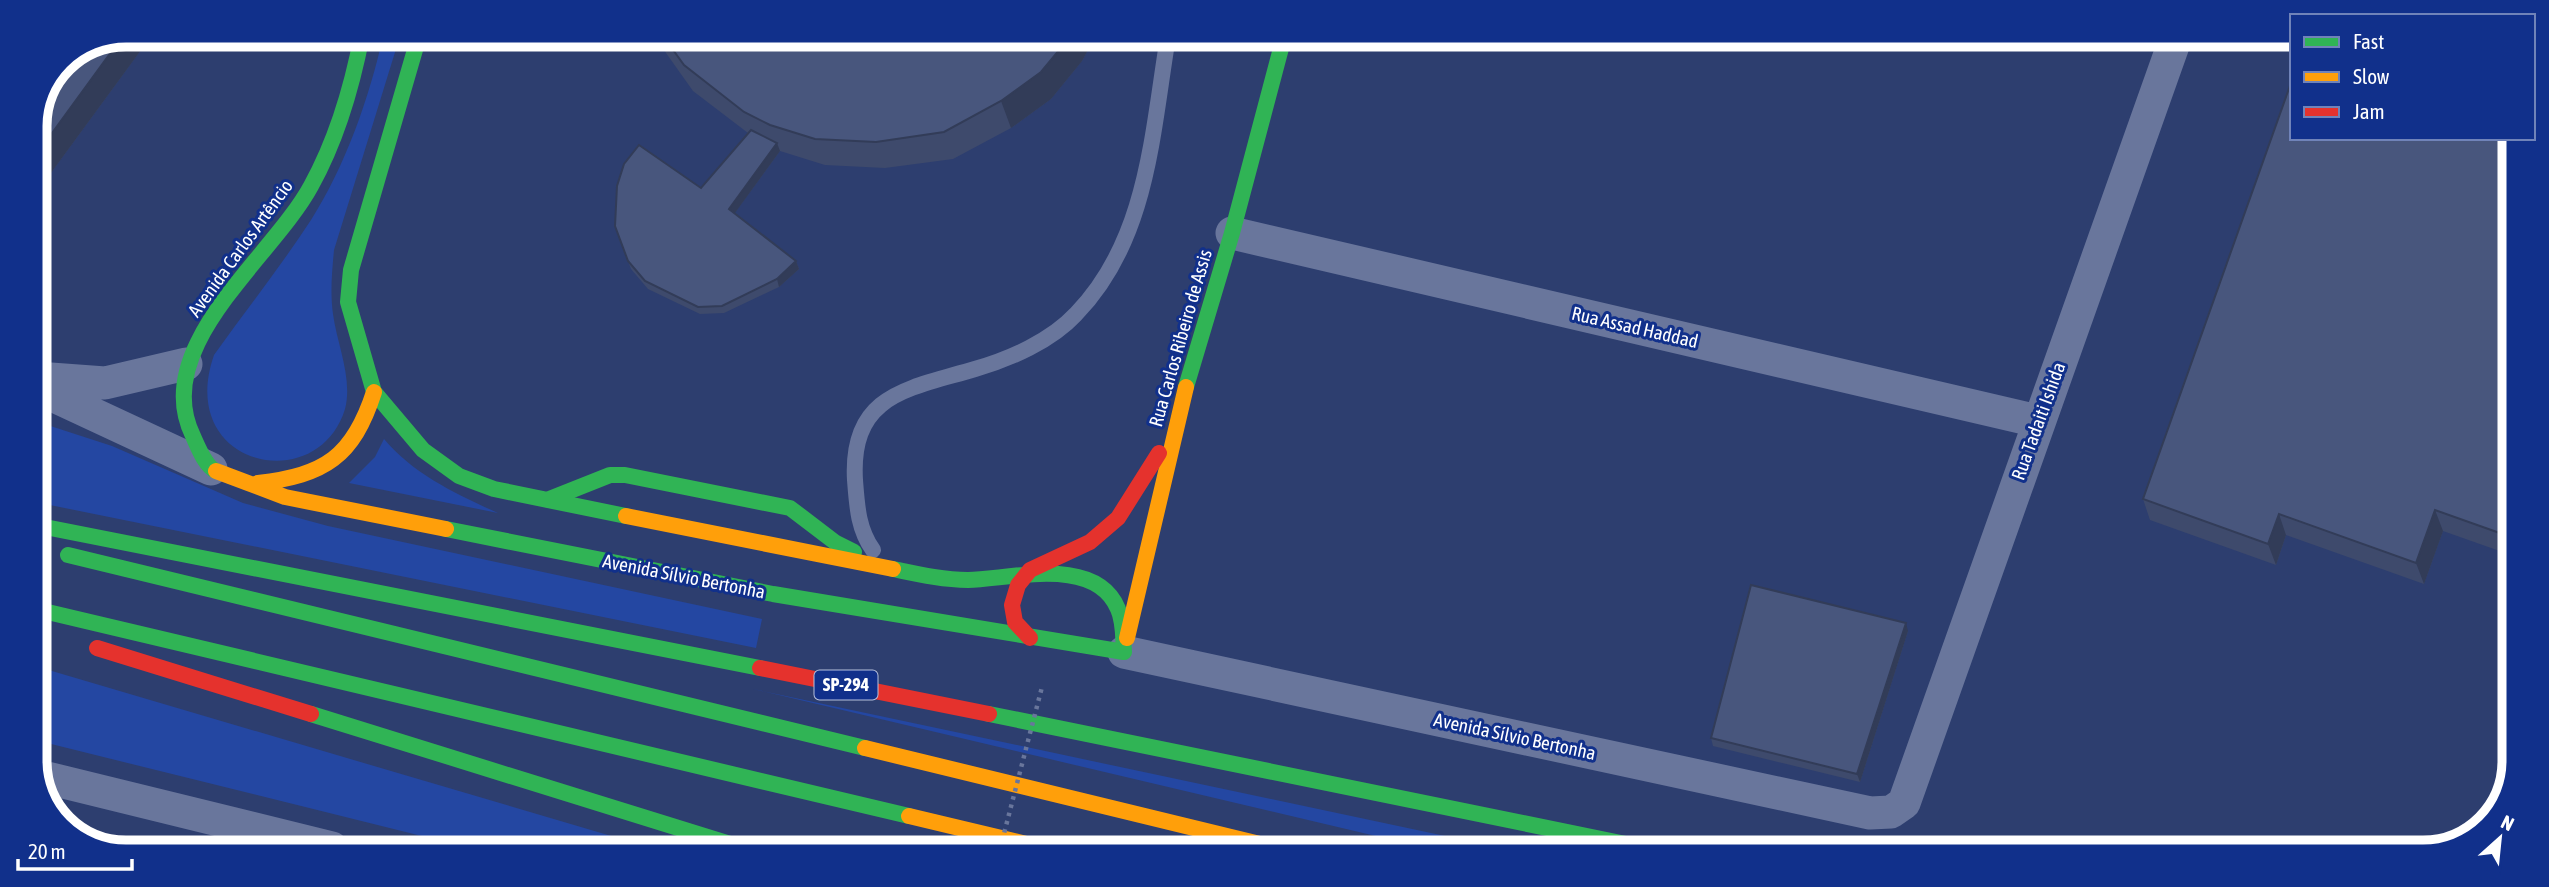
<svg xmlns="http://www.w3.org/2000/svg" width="2549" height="887" viewBox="0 0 2549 887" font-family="'Asap Condensed',sans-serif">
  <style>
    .green { fill: #2447a2 }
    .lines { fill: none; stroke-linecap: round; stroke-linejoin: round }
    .lane { stroke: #69769c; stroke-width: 16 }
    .street { stroke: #69769c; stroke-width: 33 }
    .fast { stroke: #30b455; stroke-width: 16 }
    .slow { stroke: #ff9f0a; stroke-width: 16 }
    .jam { stroke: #e5322d; stroke-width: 16 }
    .path-bridge { stroke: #69769c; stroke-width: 4.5; stroke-dasharray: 3.5 5; stroke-linecap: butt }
    .wall { fill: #3e4a6c }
    .shaded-wall { fill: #323c58 }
    .building { fill: #48567d; stroke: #323c58; stroke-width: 2 }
    .labels { text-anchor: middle; stroke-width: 6; stroke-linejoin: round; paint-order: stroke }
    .shield { fill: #11308b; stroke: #b8c1dc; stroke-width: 2 }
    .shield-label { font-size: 18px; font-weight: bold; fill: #fff }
    .street-label { font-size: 19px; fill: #fff; stroke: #11308b }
    .rim { fill: none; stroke: #fff; stroke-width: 9 }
  </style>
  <rect width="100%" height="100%" fill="#2d3e6f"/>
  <path class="green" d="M383,36H400L334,250C332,272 330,293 333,314C337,344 353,379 345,409C318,498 175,467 214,355C246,310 281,266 311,220C345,167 370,96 383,36Z
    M35,421L112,446L243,503L328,526L762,619L756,648L35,502Z
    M384,439C413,474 458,495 498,513L349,483L375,457Z
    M35,666L652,848H470L35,740Z
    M753,689L1511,850H1435Z"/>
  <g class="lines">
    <path class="lane" d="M873,550C858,529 857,506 855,480C850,394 908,389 975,369C1010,359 1051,341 1076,314C1148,240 1152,133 1168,37"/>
    <path class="street" d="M1232,233L2037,421
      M37,378L105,383L186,364
      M35,387L211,469
      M1124,652L1870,813L1891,812L1904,803L2175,40L2170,39
      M39,776L332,848"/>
    <path class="fast" d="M419,36L351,270L348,302L374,392L423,450L459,476L494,489L626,516
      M1186,387L1232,233L1284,37
      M216,471C205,466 198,447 193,436C149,347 272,258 311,186C337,139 352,87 362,35
      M547,500L610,475H625L790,508L836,543L854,552
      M35,525L760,668
      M446,529L773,594L1124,652
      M68,555L865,748
      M893,569C917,574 943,580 968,580C1011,579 1096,555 1118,609C1124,622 1123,638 1124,652
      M35,609L909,816
      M311,714L746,849
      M989,714L1655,850"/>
    <path class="slow" d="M216,471L285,497L446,529
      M258,483C325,475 353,457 374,392
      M626,516L893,569
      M1127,638L1186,387
      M865,748L1284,850
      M909,816L1047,849"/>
    <path class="jam" d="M1030,638L1015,622L1012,605L1018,585L1030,570L1090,542L1118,518L1159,453
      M97,648L311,714
      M760,668L989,714"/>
    <path class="path-bridge" d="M1000,849L1042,687"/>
  </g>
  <path class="wall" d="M127,35H152L45,181L35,174V121Z
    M657,36L1095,37L1082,61L1051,99L1011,128L953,159L885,168L825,165L780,151L734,214L796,261L799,269L779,287L724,313L700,314L648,289L631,269L615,226L701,188L748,133L693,91L666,53Z
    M2514,138L2511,555L2443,531L2424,584L2286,535L2276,565L2150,520L2143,499Z
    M1908,631L1860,782L1713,746L1711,738Z"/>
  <path class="shaded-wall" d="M127,35H152L45,181L36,155L122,37Z
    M1070,37H1095L1082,61L1051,99L1011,128L1001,101Z
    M777,143L780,151L732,217L729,209Z
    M796,261L799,269L779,287L777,279Z
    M2435,510L2443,531L2424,584L2416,563Z
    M2279,514L2286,535L2276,565L2268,544Z
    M1906,623L1908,631L1860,782L1857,774Z"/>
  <path class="building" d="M663,36L1070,37L1041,72L1001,101L944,132L876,142L815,139L770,125L744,112L684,65Z
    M122,37L36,155L35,154V121L62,62Z
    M2292,80V138H2514L2511,537L2435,510L2416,563L2279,514L2268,544L2143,499Z
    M751,130L777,143L729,209L796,261L777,279L722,306L698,307L645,281L628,261L615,226L617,186L624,164L639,145L701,188Z
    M1751,585L1906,623L1857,774L1711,738Z"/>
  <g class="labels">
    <rect class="shield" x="814.5" y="670.5" width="63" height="29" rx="5"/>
    <g class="shield-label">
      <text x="846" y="691">SP-294</text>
    </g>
    <g class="street-label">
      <text transform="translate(240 248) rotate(-54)" y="7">Avenida Carlos Artêncio</text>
      <text transform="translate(1635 327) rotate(13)" y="7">Rua Assad Haddad</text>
      <text transform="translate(1180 338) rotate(-74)" y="7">Rua Carlos Ribeiro de Assis</text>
      <text transform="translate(2038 421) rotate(-70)" y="7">Rua Tadaiti Ishida</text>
      <text transform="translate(684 576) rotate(11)" y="7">Avenida Sílvio Bertonha</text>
      <text transform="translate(1515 736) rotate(12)" y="7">Avenida Sílvio Bertonha</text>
    </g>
  </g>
  <path d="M0 0H2549V887H0ZM126 47H2423A79 79 0 0 1 2502 126V761A79 79 0 0 1 2423 840H126A79 79 0 0 1 47 761V126A79 79 0 0 1 126 47Z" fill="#11308b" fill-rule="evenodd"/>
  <path class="rim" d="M126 47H2423A79 79 0 0 1 2502 126V761A79 79 0 0 1 2423 840H126A79 79 0 0 1 47 761V126A79 79 0 0 1 126 47Z"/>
  <rect x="2290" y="14" width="245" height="126" fill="#11308b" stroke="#7083b9" stroke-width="2"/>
  <rect x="2304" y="37" width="35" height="10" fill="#30b455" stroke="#7083b9" stroke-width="2"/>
  <text x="2353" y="49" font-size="21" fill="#ffffff">Fast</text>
  <rect x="2304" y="72" width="35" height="10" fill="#ff9f0a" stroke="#7083b9" stroke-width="2"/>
  <text x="2353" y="84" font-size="21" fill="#ffffff">Slow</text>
  <rect x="2304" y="107" width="35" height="10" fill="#e5322d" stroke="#7083b9" stroke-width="2"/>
  <text x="2353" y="119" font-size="21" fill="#ffffff">Jam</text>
  <g transform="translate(2500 838) rotate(27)" stroke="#11308b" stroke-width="5" paint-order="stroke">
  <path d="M0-5L12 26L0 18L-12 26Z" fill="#ffffff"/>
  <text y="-10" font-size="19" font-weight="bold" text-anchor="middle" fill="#ffffff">N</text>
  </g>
  <path d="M18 859v10h114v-10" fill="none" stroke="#ffffff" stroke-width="3.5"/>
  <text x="28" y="859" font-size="21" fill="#ffffff" stroke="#11308b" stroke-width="5" paint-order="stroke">20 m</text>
</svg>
